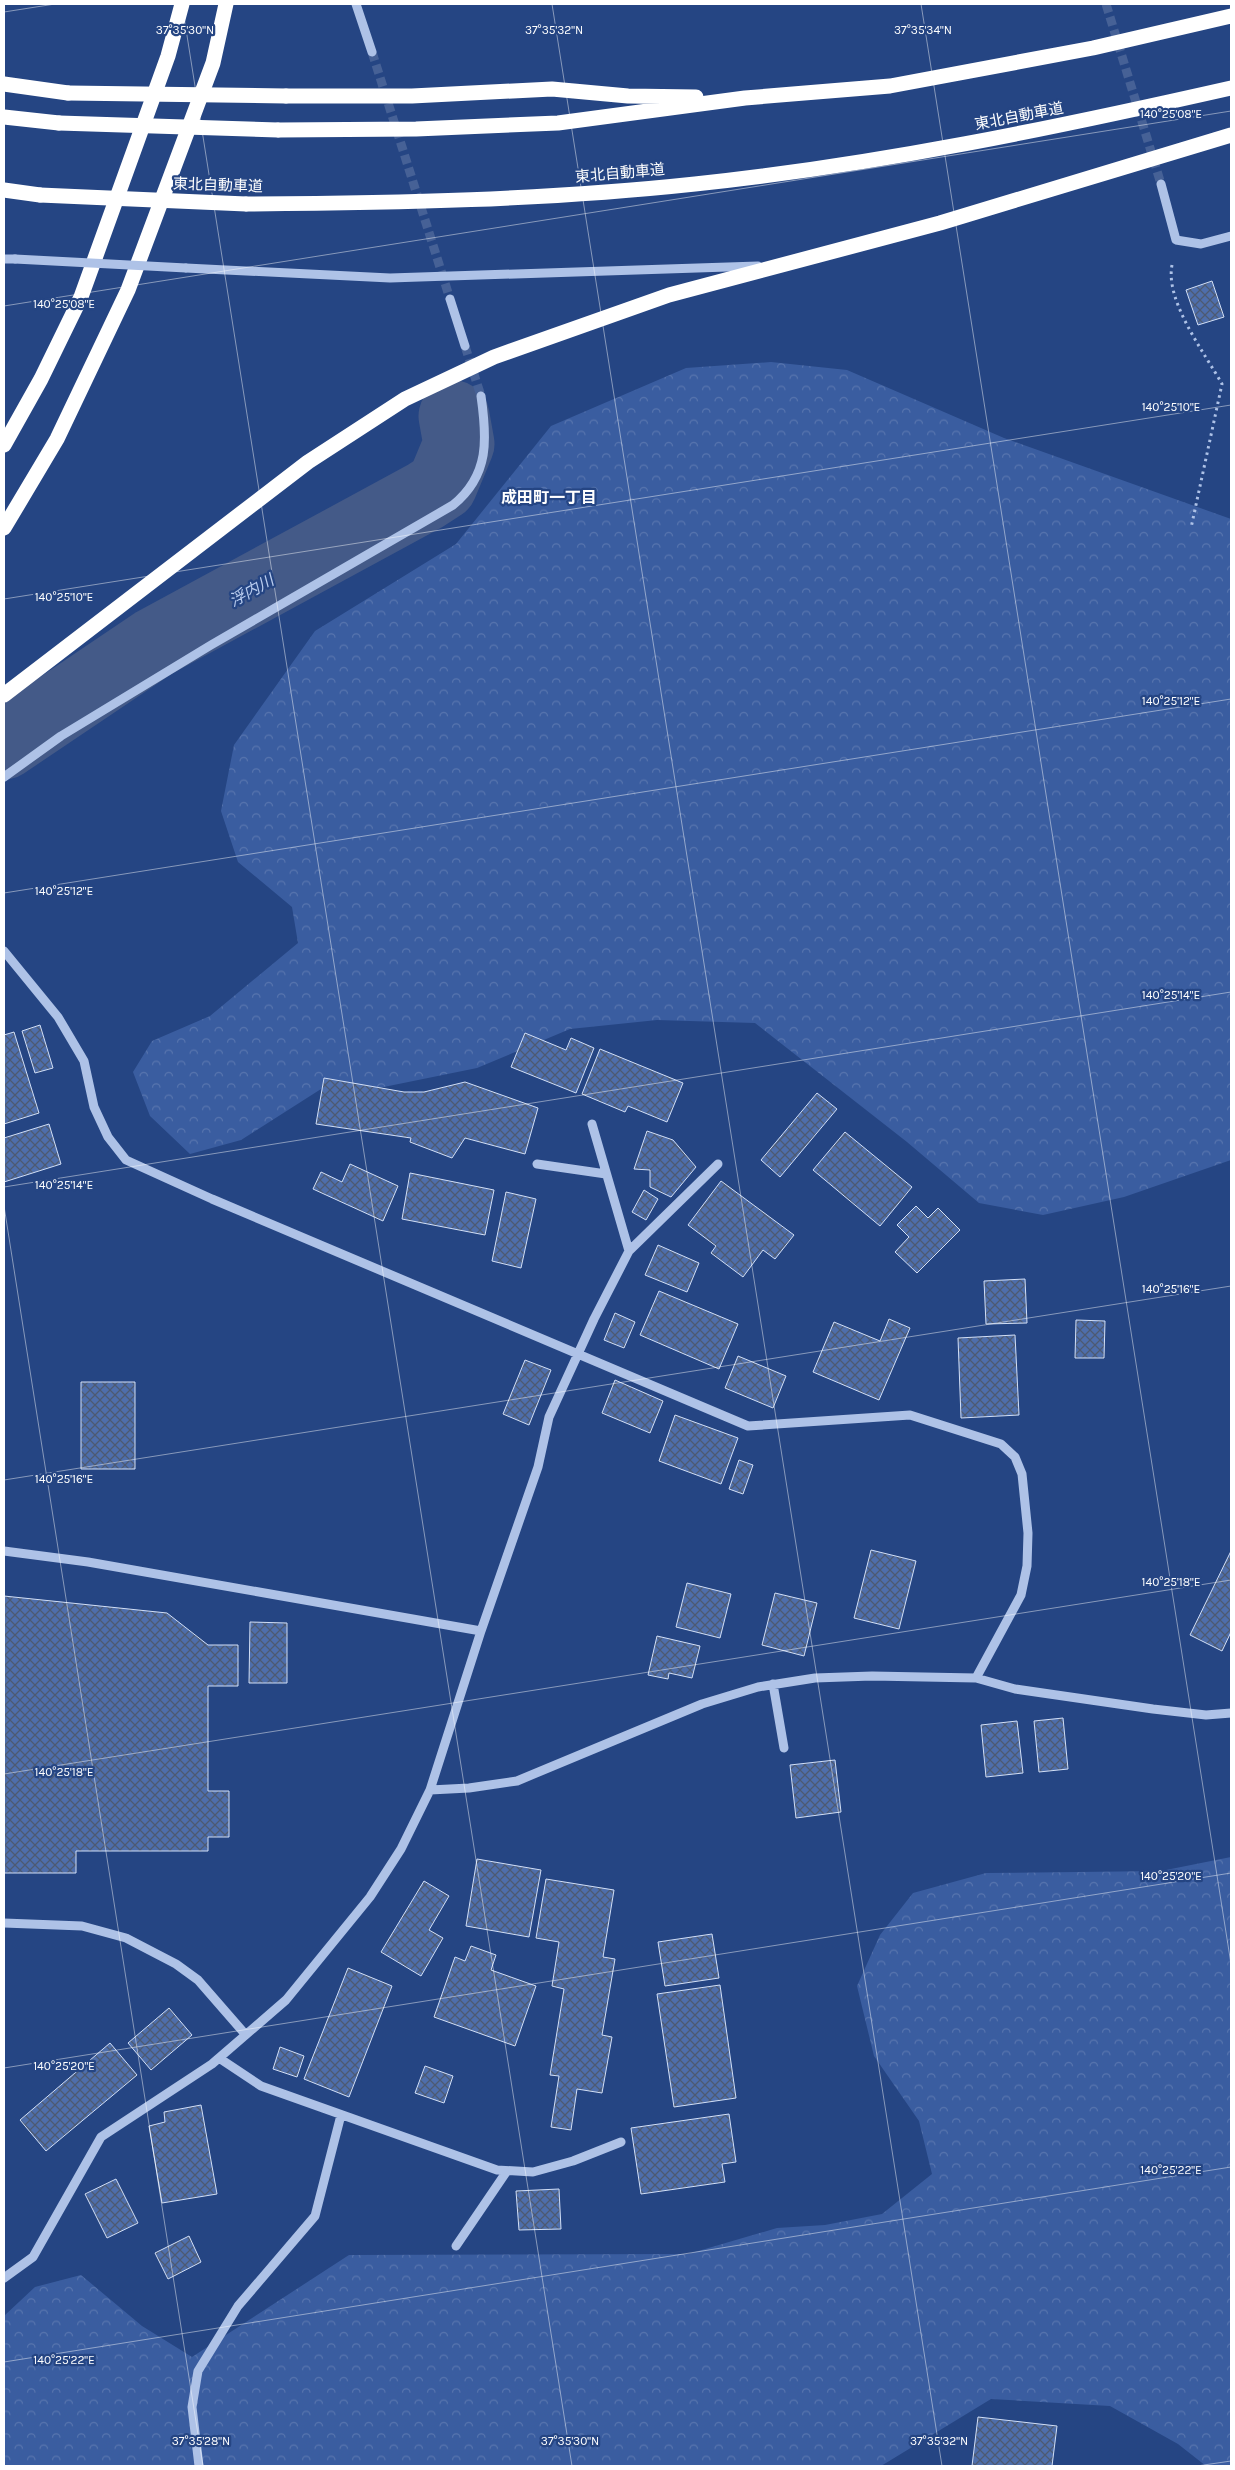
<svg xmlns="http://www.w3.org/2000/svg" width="1235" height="2470" viewBox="0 0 1235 2470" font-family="Karla,'Noto Sans JP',sans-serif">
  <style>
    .forest { fill: url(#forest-crowns) }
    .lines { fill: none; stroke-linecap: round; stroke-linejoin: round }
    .river { stroke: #445a88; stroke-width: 71 }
    .building { fill: url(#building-cross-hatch); stroke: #d2dff6 }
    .minor-tunnel { stroke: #466196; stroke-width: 9; stroke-dasharray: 9 4.5; stroke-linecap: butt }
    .path { stroke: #aec2e7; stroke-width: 3; stroke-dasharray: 2.5 4; stroke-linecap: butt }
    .minor { stroke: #aec2e7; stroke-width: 9 }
    .highway { stroke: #fff; stroke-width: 15 }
    .minor-bridge { stroke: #aec2e7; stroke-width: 9 }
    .highway-bridge { stroke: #fff; stroke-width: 15 }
    .ticks { fill: none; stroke: #fff; stroke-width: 1; stroke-opacity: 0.45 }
    .labels { text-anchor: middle; stroke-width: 4.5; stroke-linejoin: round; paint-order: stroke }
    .street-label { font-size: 15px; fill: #fff; stroke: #254583 }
    .neighbourhood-label { font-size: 16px; font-weight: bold; fill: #fff; stroke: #254583 }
    .water-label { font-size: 16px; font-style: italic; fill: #bacdef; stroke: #254583 }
    .ticks-label { font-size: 12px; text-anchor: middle; fill: #fff; stroke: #254583; stroke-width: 4.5; stroke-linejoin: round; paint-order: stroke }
  </style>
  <defs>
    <pattern id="forest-crowns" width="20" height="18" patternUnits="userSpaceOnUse" patternTransform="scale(1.25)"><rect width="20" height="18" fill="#3a5da0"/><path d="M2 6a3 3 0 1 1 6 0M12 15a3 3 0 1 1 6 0" fill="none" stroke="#5875ae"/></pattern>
    <pattern id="building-cross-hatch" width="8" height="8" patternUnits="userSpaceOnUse" patternTransform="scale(1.25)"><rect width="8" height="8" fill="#4e6eab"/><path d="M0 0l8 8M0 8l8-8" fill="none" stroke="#4d5a72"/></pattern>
  </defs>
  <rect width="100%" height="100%" fill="#254583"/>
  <path class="forest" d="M771,362L847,370L1004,438L1231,519V1160L1124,1197L1043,1215L979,1203L907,1142L755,1023L657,1020L570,1029L477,1068L364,1091L332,1082L241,1140L190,1154L150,1116L133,1072L152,1041L210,1016L298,943L292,907L238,862L221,811L234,745L315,631L456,544L551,426L686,368Z
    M1231,1857V2466H1206L1178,2444L1110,2406L991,2399L881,2466H4V2316L35,2287L81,2275L142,2326L192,2357L349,2255L688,2254L777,2228L825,2225L882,2214L932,2174L919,2121L874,2056L857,1986L880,1935L913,1893L986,1873L1161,1871Z"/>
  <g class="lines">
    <path class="river" d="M4,744L154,643L425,496L442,485L459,444L454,416"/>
  </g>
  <path class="building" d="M1212,281L1224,317L1198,325L1186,290Z
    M40,1025L53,1068L35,1073L22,1031Z
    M14,1032L39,1113L4,1124V1035Z
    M525,1033L566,1050L571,1038L594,1048L576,1093L511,1067Z
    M600,1049L683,1083L667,1122L628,1106L625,1112L582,1094Z
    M324,1078L404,1092H424L465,1082L538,1108L525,1154L465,1138L452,1158L410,1142L411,1138L316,1124Z
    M817,1093L837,1109L780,1177L761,1160Z
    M49,1124L61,1164L4,1182V1138Z
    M647,1131L673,1140L696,1167L671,1197L650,1187V1170L634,1169Z
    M845,1132L912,1187L880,1226L813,1170Z
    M350,1164L398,1186L383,1221L313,1189L321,1172L342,1182Z
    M410,1173L494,1190L485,1235L402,1219Z
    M721,1181L794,1235L775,1259L763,1250L743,1277L711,1253L716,1246L688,1225Z
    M644,1190L658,1199L646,1220L632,1212Z
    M506,1192L536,1199L521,1268L492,1261Z
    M916,1206L928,1218L938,1208L960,1230L917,1273L895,1252L909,1237L897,1225Z
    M658,1245L699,1263L687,1292L645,1275Z
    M1025,1279L1027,1323L986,1324L984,1281Z
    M659,1291L738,1324L719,1369L640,1335Z
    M615,1313L635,1322L624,1348L604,1340Z
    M889,1319L910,1328L879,1400L813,1372L834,1322L880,1341Z
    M1076,1320L1105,1321L1104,1358H1075Z
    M1015,1335L1019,1415L961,1418L958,1338Z
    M738,1356L786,1376L773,1408L725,1388Z
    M525,1360L551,1370L529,1425L503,1414Z
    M615,1380L663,1401L650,1433L602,1413Z
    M81,1382H135V1469H81Z
    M675,1415L738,1438L721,1484L659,1461Z
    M739,1460L753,1465L743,1494L729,1489Z
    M871,1550L916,1561L899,1629L854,1618Z
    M1231,1551V1632L1222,1651L1190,1635Z
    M687,1583L731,1594L720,1638L676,1627Z
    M775,1593L817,1603L804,1656L762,1645Z
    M4,1596L167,1613L208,1645H238V1686H208V1791H229V1837H208V1851H76V1873H4Z
    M250,1622L287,1623V1683H249Z
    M657,1636L700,1646L692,1678L669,1673L668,1679L648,1675Z
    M1063,1718L1068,1769L1039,1772L1034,1721Z
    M1017,1721L1023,1773L986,1777L981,1725Z
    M835,1760L841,1812L796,1818L790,1765Z
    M477,1859L541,1870L529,1937L466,1926Z
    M546,1879L614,1890L603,1957L615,1959L602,2035L612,2037L602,2093L577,2089L571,2130L551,2127L559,2076L550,2075L564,1989L552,1986L559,1942L536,1938Z
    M424,1881L449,1896L429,1930L443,1938L421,1976L381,1952Z
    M712,1934L719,1978L665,1986L658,1942Z
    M471,1946L496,1955L491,1970L536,1986L515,2046L434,2017L455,1957L465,1961Z
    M348,1968L392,1986L349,2097L304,2079Z
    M720,1985L736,2098L674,2107L657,1994Z
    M169,2008L192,2035L151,2070L128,2043Z
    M110,2043L137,2075L46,2151L20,2120Z
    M280,2047L304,2056L297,2077L273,2069Z
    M425,2066L453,2076L444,2103L415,2093Z
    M201,2105L217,2194L162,2203L149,2126L165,2122L164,2112Z
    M729,2114L736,2162L722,2164L725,2182L641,2194L631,2128Z
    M116,2179L138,2223L107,2238L85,2194Z
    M559,2189L561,2229L519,2230L516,2191Z
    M189,2236L201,2262L168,2279L155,2253Z
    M978,2417L1057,2426L1052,2466H972Z"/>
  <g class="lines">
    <path class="minor-tunnel" d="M1106,4L1161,184
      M372,52L450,299
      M465,346L481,396"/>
    <path class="path" d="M1172,265C1165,301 1204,352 1222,384L1191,528"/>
    <path class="minor" d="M356,4L372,52
      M1161,184L1176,240L1201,244L1231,236
      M4,259H15
      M186,268L390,278L758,266
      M450,299L465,346
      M4,777L61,736L211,645L453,505C490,475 487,438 481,396
      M4,951L58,1017L84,1061L94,1107L108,1137L126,1160L212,1199L748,1426L910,1415L1001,1444L1015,1457L1022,1474L1028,1533L1027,1566L1021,1595L976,1678
      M592,1124L629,1251
      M537,1164L606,1174
      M4,1551L88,1562L481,1631
      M773,1684L784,1748
      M430,1790L469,1788L517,1781L702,1704L758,1687L815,1678L872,1676L976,1678L1015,1689L1153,1709L1206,1715L1231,1713
      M4,1923L82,1926L126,1938L176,1964L198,1980L245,2034
      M219,2058L261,2086L497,2170L533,2172L573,2161L621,2142
      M456,2246L507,2171
      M4,2278L33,2257L101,2137L212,2064L286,2000L370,1897L401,1849L430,1790L481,1631L538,1467L549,1417L594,1319L629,1251L718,1164
      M199,2466L192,2407L198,2371L238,2306L315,2216L341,2115"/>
    <path class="highway" d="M4,84L68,93
      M286,96H412L552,89L628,96L696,97
      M4,117L59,123
      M278,130L416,129L558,123L745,98L890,86L1093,48L1231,16
      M4,190L40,195
      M246,204C396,203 546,200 695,184C876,165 1054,128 1231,88
      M4,445L41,379L81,297L168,56L182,4
      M4,528L57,439L128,290L213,63L226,4
      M4,695L308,462L405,399L494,357L669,295L940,223L1231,135"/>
    <path class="minor-bridge" d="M15,259L186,268"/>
    <path class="highway-bridge" d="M68,93L286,96
      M59,123L278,130
      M40,195L246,204"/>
  </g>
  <path class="ticks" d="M182,4L572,2466M552,4L942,2466M921,4L1231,1964M4,12L55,4M4,306L1231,111M4,599L1231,405M4,893L1231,699M4,1187L1231,992M4,1206L203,2466M4,1480L1231,1286M4,1774L1231,1580M4,2068L1231,1873M4,2362L1231,2167M1197,2466L1231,2461"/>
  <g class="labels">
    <g class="street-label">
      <text transform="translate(1019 116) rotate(-11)" y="5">東北自動車道</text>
      <text transform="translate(620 173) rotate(-5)" y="5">東北自動車道</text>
      <text transform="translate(218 185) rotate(2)" y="5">東北自動車道</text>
    </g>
    <g class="neighbourhood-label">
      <text x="549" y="503">成田町一丁目</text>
    </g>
    <g class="water-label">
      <text transform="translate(251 590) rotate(-29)" y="6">浮内川</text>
    </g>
  </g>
  <g class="ticks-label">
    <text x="185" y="34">37°35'30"N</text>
    <text x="554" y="34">37°35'32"N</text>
    <text x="923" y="34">37°35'34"N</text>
    <text x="1171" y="118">140°25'08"E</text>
    <text x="64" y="308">140°25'08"E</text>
    <text x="1171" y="411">140°25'10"E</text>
    <text x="64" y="601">140°25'10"E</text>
    <text x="1171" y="705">140°25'12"E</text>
    <text x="64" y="895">140°25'12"E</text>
    <text x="1171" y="999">140°25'14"E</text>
    <text x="64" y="1189">140°25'14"E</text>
    <text x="1171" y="1293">140°25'16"E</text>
    <text x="64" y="1483">140°25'16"E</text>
    <text x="1171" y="1586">140°25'18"E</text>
    <text x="64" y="1776">140°25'18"E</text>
    <text x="1171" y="1880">140°25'20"E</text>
    <text x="64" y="2070">140°25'20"E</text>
    <text x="1171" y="2174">140°25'22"E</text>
    <text x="64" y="2364">140°25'22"E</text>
    <text x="201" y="2445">37°35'28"N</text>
    <text x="570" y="2445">37°35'30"N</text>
    <text x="939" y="2445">37°35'32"N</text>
  </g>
  <rect width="1235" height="2470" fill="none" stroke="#ffffff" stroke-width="10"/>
</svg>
